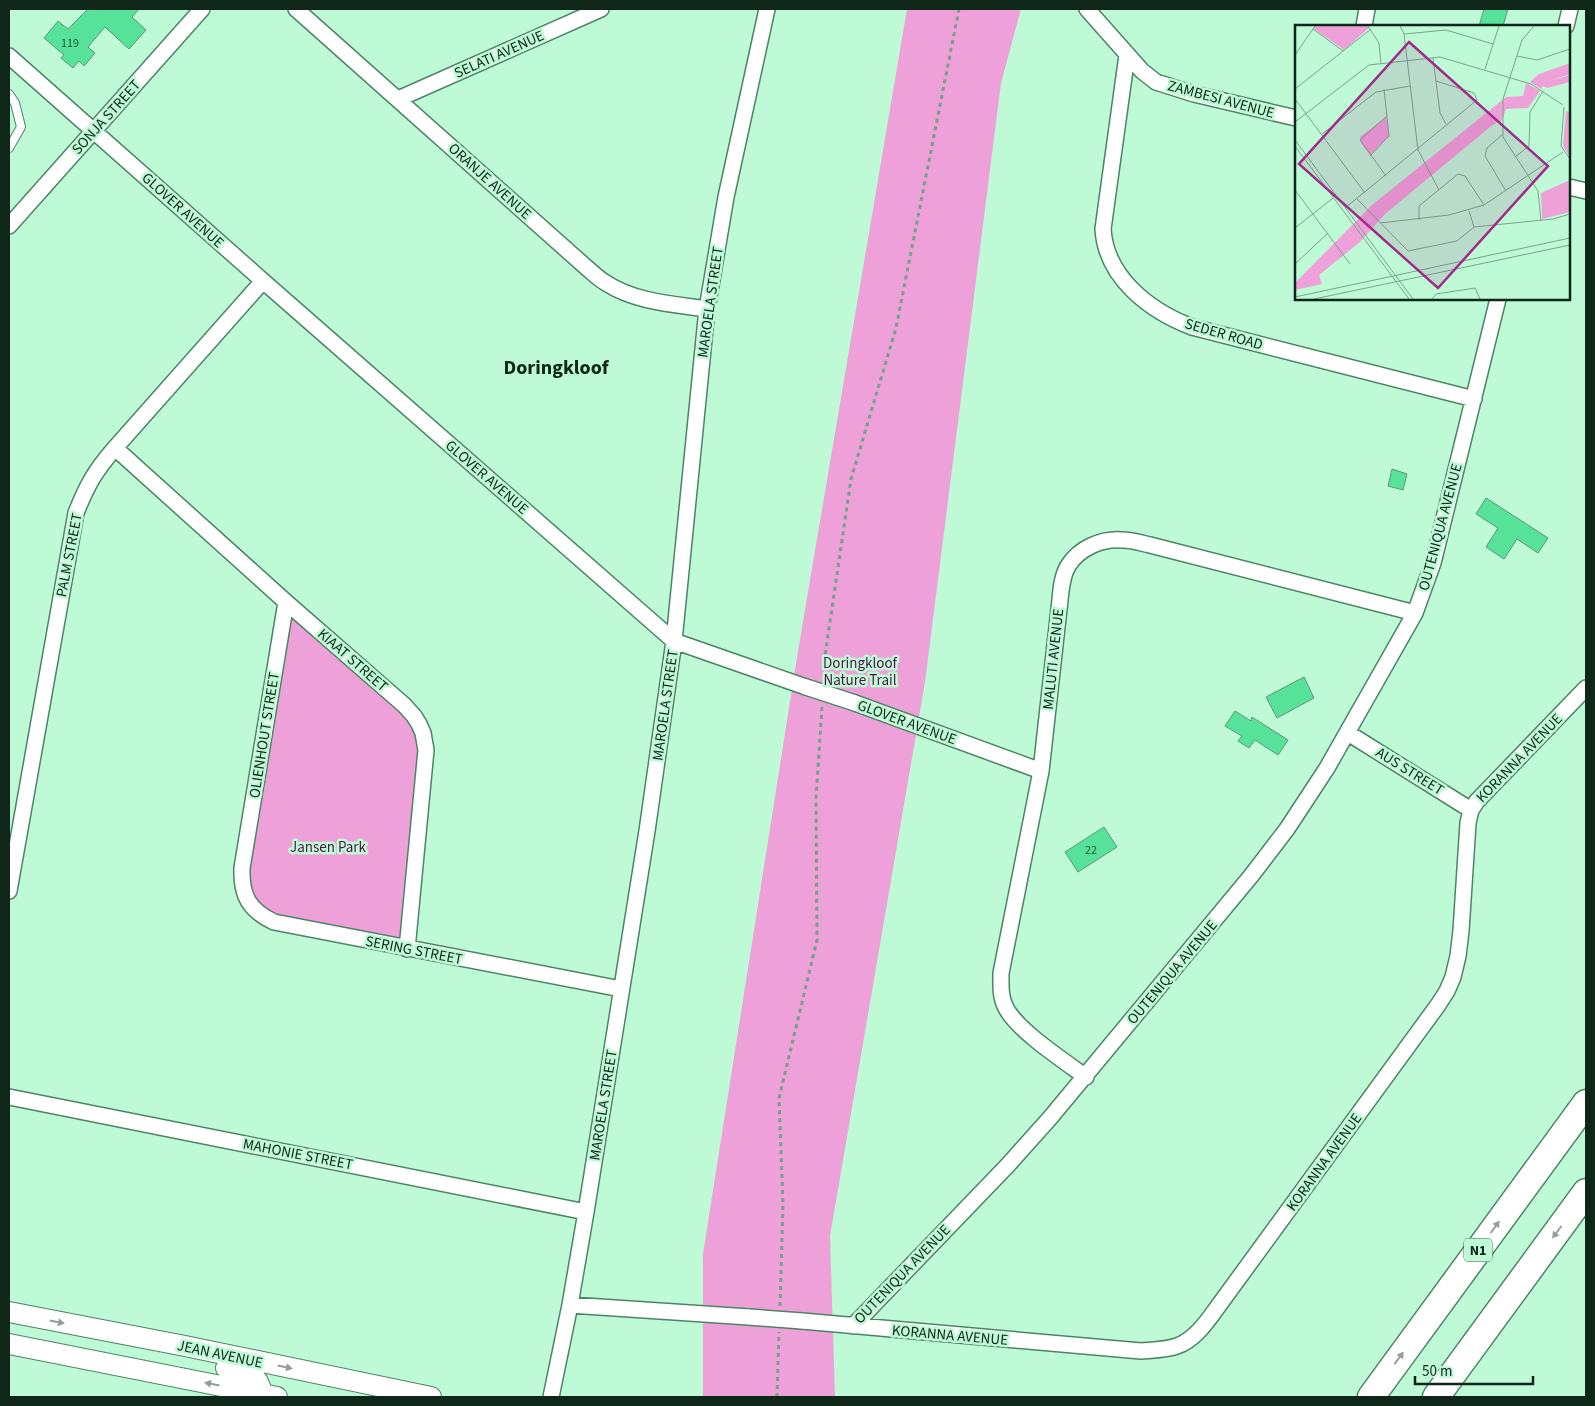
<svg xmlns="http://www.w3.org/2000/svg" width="1595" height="1406" viewBox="0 0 1595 1406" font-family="'Source Sans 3',sans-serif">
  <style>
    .green { fill: #eda1d8 }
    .building { fill: #57e29a; stroke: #5e9775 }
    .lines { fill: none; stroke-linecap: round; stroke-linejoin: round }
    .lane-casing { stroke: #4c8564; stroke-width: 10 }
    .street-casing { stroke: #4c8564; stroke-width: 18 }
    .secondary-casing { stroke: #4c8564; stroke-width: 22 }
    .highway-casing { stroke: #4c8564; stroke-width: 29 }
    .path { stroke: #75a286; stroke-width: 3; stroke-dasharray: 4 4; stroke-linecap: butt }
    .lane { stroke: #fff; stroke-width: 8 }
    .street { stroke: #fff; stroke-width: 15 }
    .secondary { stroke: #fff; stroke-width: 20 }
    .highway { stroke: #fff; stroke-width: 26 }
    .street-bridge-casing { stroke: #4c8564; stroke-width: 18; stroke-linecap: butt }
    .street-bridge { stroke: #fff; stroke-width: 15 }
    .oneway { fill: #939e98 }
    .labels { text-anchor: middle; stroke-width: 5; stroke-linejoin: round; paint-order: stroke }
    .number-label { font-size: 12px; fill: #215639 }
    .shield { fill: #befad5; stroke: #446651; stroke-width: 1 }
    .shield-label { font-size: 14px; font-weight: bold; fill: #0f2719 }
    .street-label { font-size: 15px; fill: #0f2719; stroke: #befad5 }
    .park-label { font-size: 15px; fill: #531346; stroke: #befad5 }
    .district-label { font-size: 20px; font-weight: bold; fill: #0f2719; stroke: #befad5 }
    .inset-road { fill: none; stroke: #78a68a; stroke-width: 1 }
    .view { fill: #9f2c88; fill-opacity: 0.15; stroke: #9f2c88; stroke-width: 2.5 }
    .inset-edge { fill: none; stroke: #0f2719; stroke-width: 2.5 }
  </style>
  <rect width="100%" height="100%" fill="#befad5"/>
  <path class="green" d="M907,9H1021L1001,83L925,682L830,1236L835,1397H703V1254L798,651Z
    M289,613L413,720L422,753L402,944L254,916L237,868Z"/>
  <path class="building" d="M88,9H139L132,17L146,30L129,49L105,27L88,47L95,53L84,66L79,61L73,68L61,58L64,55L44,38L58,21L68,29Z
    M1484,9H1508L1503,26H1479Z
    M1392,469L1407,474L1403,490L1388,486Z
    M1486,498L1548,538L1538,553L1517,539L1504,559L1486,547L1498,528L1476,514Z
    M1304,677L1314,698L1277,718L1266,697Z
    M1235,711L1251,721L1252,717L1288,740L1278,755L1255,740L1249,748L1238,741L1242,736L1225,726Z
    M1104,827L1117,847L1078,872L1065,852Z"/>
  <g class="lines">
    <defs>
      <path id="lane" d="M9,94L15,103L21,127L9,148"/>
      <path id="street" d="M296,9L587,268C593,273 599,279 606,283C635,302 673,304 707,309
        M1087,9L1142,71L1156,82L1194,94L1296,118
        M1364,26L1367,9
        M1566,26L1570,9
        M1127,55L1103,229C1106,278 1150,311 1192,327L1474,399
        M9,56L263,281L674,641L806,687
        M398,99L601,9
        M1569,187L1586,191
        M9,226L202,9
        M115,448L286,602L404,705L414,716L419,724L423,733L426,750L407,949
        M286,602L242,868C241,896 249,910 274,922L621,989
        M855,703L1041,771
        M1348,733L1471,810
        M9,891L76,513C87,485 95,471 115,448L263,281
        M1086,1077C1064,1061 1017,1030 1006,1008C1000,997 1001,985 1001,973L1041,771L1060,600C1061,589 1062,576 1068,566C1079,548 1102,538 1123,540C1132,540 1141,543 1150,545L1415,613
        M9,1097L586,1212
        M570,1305L749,1317
        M802,1321L1141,1351C1153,1350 1166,1350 1177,1346C1197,1339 1210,1317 1222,1301L1438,1005L1447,991L1453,977L1458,956L1461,931L1468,823L1471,810L1477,801L1586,688
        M853,1326L1008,1165L1050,1118L1251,876L1287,829L1327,768L1415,613L1433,563L1498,299
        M551,1397L570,1305L586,1212L647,831L674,641L707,309L726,197L767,9"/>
      <path id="secondary" d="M9,1312L185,1346L431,1397
        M9,1344L277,1397
        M226,1368C246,1372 258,1371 262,1394"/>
      <path id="highway" d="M1371,1397L1586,1103
        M1436,1397L1586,1192"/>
    </defs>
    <use href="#lane" class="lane-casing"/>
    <use href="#street" class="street-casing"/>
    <use href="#secondary" class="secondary-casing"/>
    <use href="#highway" class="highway-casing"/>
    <path class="path" d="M824,678L825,656L851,479L896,328L959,9
      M780,1306L783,1204L779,1098L817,940L816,798L822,707
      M777,1397L779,1332"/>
    <use href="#lane" class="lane"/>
    <use href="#street" class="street"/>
    <use href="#secondary" class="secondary"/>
    <use href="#highway" class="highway"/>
    <defs>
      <path id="street-bridge" d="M806,687L855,703
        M749,1317L802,1321"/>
    </defs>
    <use href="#street-bridge" class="street-bridge-casing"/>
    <use href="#street-bridge" class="street-bridge"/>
  </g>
  <defs><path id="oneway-solid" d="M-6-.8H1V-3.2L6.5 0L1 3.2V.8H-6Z" transform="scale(1.25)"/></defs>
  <g class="oneway">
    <use href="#oneway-solid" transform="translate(1495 1227) rotate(-54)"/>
    <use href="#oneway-solid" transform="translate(1557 1232) rotate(127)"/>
    <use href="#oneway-solid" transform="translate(57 1322) rotate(11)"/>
    <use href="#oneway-solid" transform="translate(1399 1358) rotate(-54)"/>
    <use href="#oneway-solid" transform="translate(285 1367) rotate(12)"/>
    <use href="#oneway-solid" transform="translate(212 1384) rotate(-169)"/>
  </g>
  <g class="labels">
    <g class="number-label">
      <text x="70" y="47">119</text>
      <text x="1091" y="854">22</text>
    </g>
    <rect class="shield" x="1464" y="1238.5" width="28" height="23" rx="4"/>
    <g class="shield-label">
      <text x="1478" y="1255">N1</text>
    </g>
    <g class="street-label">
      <text transform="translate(499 54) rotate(-24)" y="5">SELATI AVENUE</text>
      <text transform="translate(1221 99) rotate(15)" y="5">ZAMBESI AVENUE</text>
      <text transform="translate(106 117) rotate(-48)" y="5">SONJA STREET</text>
      <text transform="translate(490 181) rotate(42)" y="5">ORANJE AVENUE</text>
      <text transform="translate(183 210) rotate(42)" y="5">GLOVER AVENUE</text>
      <text transform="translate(710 302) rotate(-82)" y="5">MAROELA STREET</text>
      <text transform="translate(1224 334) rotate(16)" y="5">SEDER ROAD</text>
      <text transform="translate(487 477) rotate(41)" y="5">GLOVER AVENUE</text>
      <text transform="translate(1440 527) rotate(-75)" y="5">OUTENIQUA AVENUE</text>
      <text transform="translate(69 555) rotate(-79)" y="5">PALM STREET</text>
      <text transform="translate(1053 659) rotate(-84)" y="5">MALUTI AVENUE</text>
      <text transform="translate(353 660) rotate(41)" y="5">KIAAT STREET</text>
      <text transform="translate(665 705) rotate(-82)" y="5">MAROELA STREET</text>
      <text transform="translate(907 722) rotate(20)" y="5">GLOVER AVENUE</text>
      <text transform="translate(264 735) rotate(-81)" y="5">OLIENHOUT STREET</text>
      <text transform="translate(1519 758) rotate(-46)" y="5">KORANNA AVENUE</text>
      <text transform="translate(1410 771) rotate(32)" y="5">AUS STREET</text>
      <text transform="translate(414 950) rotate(11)" y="5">SERING STREET</text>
      <text transform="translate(1172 972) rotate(-50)" y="5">OUTENIQUA AVENUE</text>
      <text transform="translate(603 1105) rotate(-81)" y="5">MAROELA STREET</text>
      <text transform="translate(298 1154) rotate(11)" y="5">MAHONIE STREET</text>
      <text transform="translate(1324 1162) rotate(-54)" y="5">KORANNA AVENUE</text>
      <text transform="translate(902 1274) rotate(-46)" y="5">OUTENIQUA AVENUE</text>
      <text transform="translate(950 1335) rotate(5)" y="5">KORANNA AVENUE</text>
      <text transform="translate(220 1354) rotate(12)" y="5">JEAN AVENUE</text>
    </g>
    <g class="park-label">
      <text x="860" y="668">Doringkloof<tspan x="860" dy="17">Nature Trail</tspan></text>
      <text x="328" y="852">Jansen Park</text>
    </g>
    <g class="district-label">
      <text x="556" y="374">Doringkloof</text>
    </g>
  </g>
  <g transform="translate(1295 25)">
    <rect width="275" height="275" fill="#befad5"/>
    <path d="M21,1H73L74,3L49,25L19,4ZM275,38V49L254,56L275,50V57L252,63L248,61L251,56L246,64L235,57L244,49ZM231,58L245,66L233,83L211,84L205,99L202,97L195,102L90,189L65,217L24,250L27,259L0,265V258L77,180L211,72L228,71ZM271,86L275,87V132L268,121ZM91,92L94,111L75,130L66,118L65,112ZM275,155V187L247,194L246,168Z" fill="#eda1d8"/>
    <path class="inset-road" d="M73,1L84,18L86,38M105,1L109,9L123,125L144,165M239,1L227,15L208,74V112L243,166L246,196M18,4L48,26M109,9L151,5L198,19M0,30L20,1M222,31L242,35L275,24M138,33L145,88L151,99M190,44L204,1M0,64L76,4M0,74L70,168M269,82L266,121L275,134M0,97L74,40L145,32L236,59L268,80M27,109L81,67L115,61M208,109L192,123L190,131L211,166M0,115L118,274M0,121L114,274M75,131L94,111L89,64M220,132L234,121L235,87L248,66M91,151L65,115L92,91M0,165L55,239M62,174L113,226L162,216L179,202L258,194L275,189M50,183L182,75L179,68L141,56M174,186L179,202M124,195V181L163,149L170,151L189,180M85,198L154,190L189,180L268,127M0,203L38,173M0,239L33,208M0,272L275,213M19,274L275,220M137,274L141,269L180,263L185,274"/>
    <path class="view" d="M114,17L253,141L143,263L4,139Z"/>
    <rect width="275" height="275" class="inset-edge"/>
  </g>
  <rect width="1595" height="1406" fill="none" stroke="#0f2719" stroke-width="20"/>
  <path d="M1415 1376v8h118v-8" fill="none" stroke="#0f2719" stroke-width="2.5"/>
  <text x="1422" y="1376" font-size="15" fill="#0f2719" stroke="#befad5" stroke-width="4" paint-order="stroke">50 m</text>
</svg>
